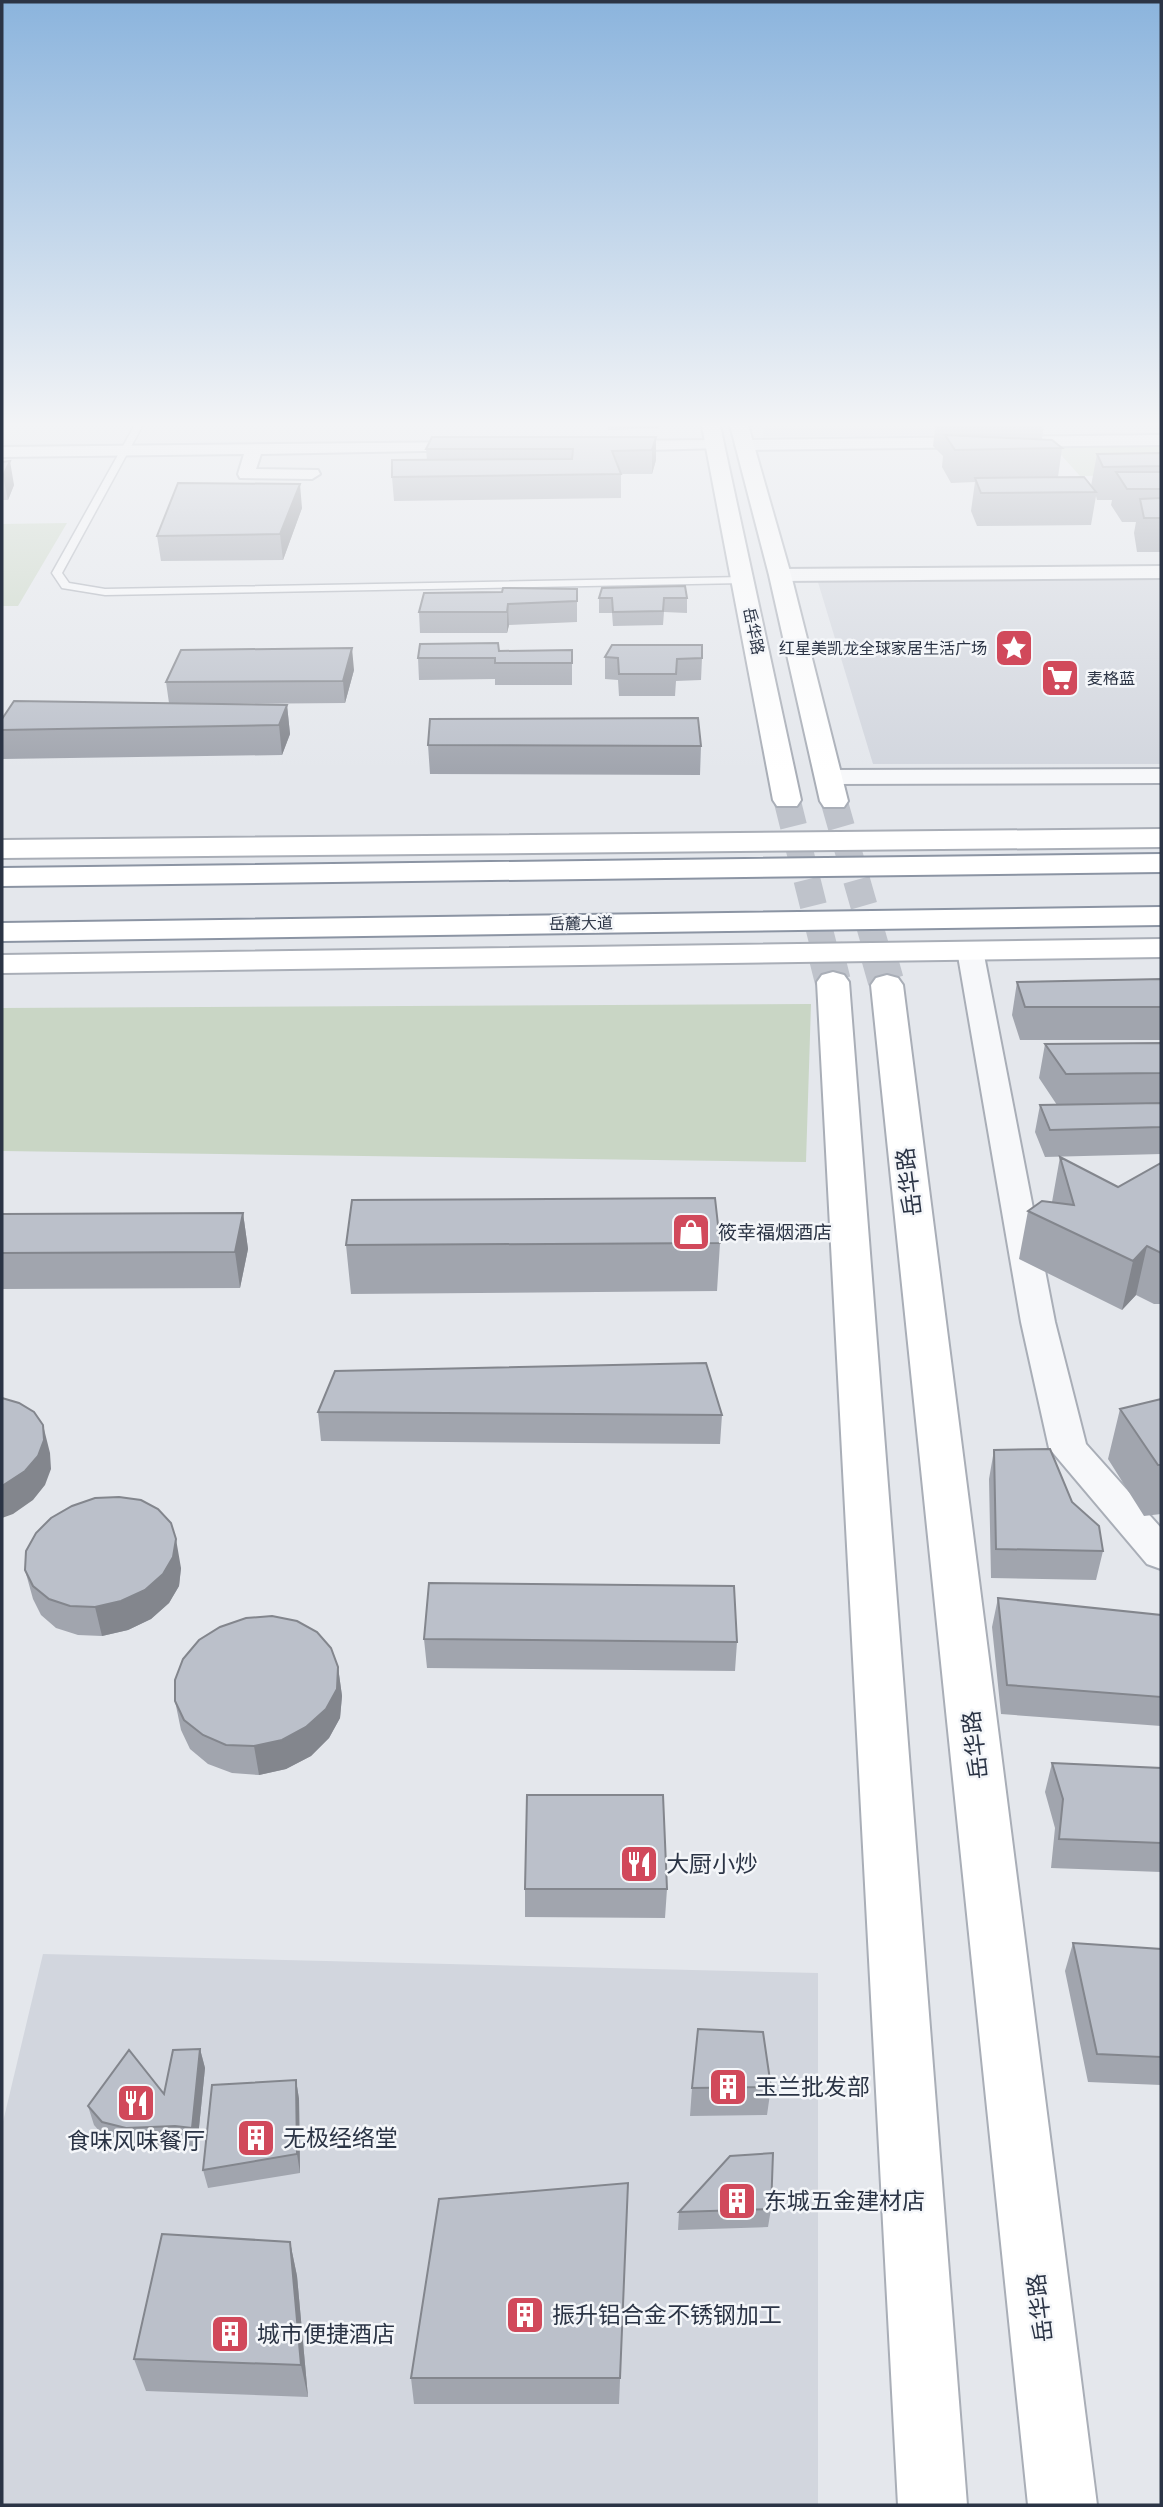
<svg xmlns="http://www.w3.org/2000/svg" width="1163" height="2507" viewBox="0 0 1163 2507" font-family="'Public Sans','Noto Sans SC',sans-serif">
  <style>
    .built { fill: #d2d6de }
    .green { fill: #c9d6c5 }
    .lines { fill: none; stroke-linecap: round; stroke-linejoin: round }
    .secondary-tunnel-far1 { stroke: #bfc3cb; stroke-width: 27; stroke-dasharray: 27 14; stroke-linecap: butt }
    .secondary-tunnel { stroke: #bfc3cb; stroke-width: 36; stroke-dasharray: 36 18; stroke-linecap: butt }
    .lane-casing { stroke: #a9aeb7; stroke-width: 3 }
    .street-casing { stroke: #a9aeb7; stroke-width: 4 }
    .secondary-casing { stroke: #a9aeb7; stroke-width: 4 }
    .highway-casing { stroke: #8b94a3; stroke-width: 4 }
    .lane { fill: #f7f8fa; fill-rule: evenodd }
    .street { fill: #f7f8fa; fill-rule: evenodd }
    .secondary { fill: #fff; fill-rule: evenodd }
    .highway { fill: #fff; fill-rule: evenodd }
    .wall { fill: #a1a5ae }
    .shaded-wall { fill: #83868d }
    .building { fill: #bbc0ca; stroke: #83868d; stroke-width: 2 }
    .labels { text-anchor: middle; stroke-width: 5; stroke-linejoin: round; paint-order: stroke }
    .far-street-label { font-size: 16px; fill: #2b3445; stroke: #f4f6f9 }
    .far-poi-label { font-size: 16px; fill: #2b3445; stroke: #f4f6f9; text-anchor: end }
    .poi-label { font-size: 19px; fill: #2b3445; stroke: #f4f6f9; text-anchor: start }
    .near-street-label { font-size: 23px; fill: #2b3445; stroke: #f4f6f9 }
    .near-poi-label { font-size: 23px; fill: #2b3445; stroke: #f4f6f9; text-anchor: start }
  </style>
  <rect width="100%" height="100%" fill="#e4e7ec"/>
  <path class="built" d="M762,421H983L991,435L764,436Z
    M1161,575V764H873L817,579Z
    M43,1954L818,1973V2505H2V2126Z"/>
  <path class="green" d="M1161,444V475L1080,476L1053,446Z
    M67,523L18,606H2V524Z
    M811,1004L806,1162L2,1151V1008Z"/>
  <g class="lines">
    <path class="secondary-tunnel-far1" d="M787,800L824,948
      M834,801L876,948"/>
    <path class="secondary-tunnel" d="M824,946L833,982
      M876,946L887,985"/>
    <defs>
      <path id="lane" d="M137,421H145L62,573L69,583L105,589L744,577L749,580L744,583L105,595L62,588L52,573Z"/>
      <path id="street" d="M1161,435V445L743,450L735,445L743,440Z
        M716,440L724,445L722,448L610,451L602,446L610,441Z
        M472,442L478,444V450L261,454L256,469L318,470L320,474L312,479L240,478L238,474L244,454L2,457V447Z
        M1161,566V578L780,581L771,575L780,569Z
        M1161,769V783L830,784L822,782L818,777L822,772L830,770Z
        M970,942L979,944L983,950L1055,1322L1086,1444L1161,1528V1569L1147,1564L1049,1448L1021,1322L957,950L961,944Z"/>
      <path id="secondary" d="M701,421H719L801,800L797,806H777L773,800Z
        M729,421H747L791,575L848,801L844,807H824L820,801L769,575Z
        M1161,829V847L2,858V840Z
        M1161,939V957L2,973V955Z
        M833,972L844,975L849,982L967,2505H898L817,982L822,975Z
        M887,975L898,978L903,985L1097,2505H1028L871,985L876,978Z"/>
      <path id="highway" d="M1161,854V872L2,886V868Z
        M1161,907V925L2,941V923Z"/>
    </defs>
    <use href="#lane" class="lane-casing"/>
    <use href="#street" class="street-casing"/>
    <use href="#secondary" class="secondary-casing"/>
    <use href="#highway" class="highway-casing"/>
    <use href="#lane" class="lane"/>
    <use href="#street" class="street"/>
    <use href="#secondary" class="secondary"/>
    <use href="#highway" class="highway"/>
  </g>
  <path class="wall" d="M608,421H665L658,428L608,430Z
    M936,421H1041L1044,425L1042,439L1062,448L1058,477L1091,486L1097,454L1161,453V552H1137L1134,533L1136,522H1122L1111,505L1112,500H1097L1096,496L1091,525L977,526L971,511L975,482L951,483L942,467L943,456L933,446Z
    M656,437V460L652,474H621V498L394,501L392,477L427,460L426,449Z
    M2,462L14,485L8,500H2Z
    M302,508L283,560L161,561L157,536Z
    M577,589V622L509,625L507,633H420L419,612Z
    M599,598H687V613L664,612L663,625L613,626L612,613H599Z
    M572,650V685H495V679L419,680L418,658L499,651Z
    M605,657L702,658L701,680L676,681L675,696H619L618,680L605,679Z
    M354,670L345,703L202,704L287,705L290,734L282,755L2,759V719L169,703L166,682Z
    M428,745L701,746L700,775L430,774Z
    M1161,979V1040H1020L1012,1015L1017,982Z
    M1161,1043V1154L1045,1157L1035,1132L1040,1105H1057L1039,1078L1045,1044Z
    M1060,1157L1118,1187L1161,1163V1304H1154L1136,1295L1122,1310L1019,1259L1028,1211L1052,1202Z
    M243,1213L248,1249L240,1288L2,1289V1214Z
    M720,1243L717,1291L351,1294L346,1245Z
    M1161,1399V1514L1144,1516L1108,1459L1120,1409Z
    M318,1412L722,1415L720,1444L321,1441Z
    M994,1450L1072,1502L1103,1551L1096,1580L991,1578L989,1479Z
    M181,1568L179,1586L169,1603L151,1619L128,1630L102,1636L78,1635L56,1628L41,1615L33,1599L25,1570Z
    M998,1598L1161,1615V1726L1001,1714L992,1627Z
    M424,1639L737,1642L735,1671L427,1668Z
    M338,1667L342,1696L340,1718L329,1738L311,1756L286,1769L259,1775L232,1773L208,1764L190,1749L181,1730L175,1701Z
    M1052,1763L1161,1768V1872L1051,1868L1055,1828L1045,1792Z
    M525,1889H667L665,1918L525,1917Z
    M1073,1943L1161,1949V2085L1088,2082L1065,1971Z
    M200,2049L205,2068L197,2147L180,2144L131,2147L108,2141L94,2125L88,2106L164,2094Z
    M296,2080L299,2099L300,2173L208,2188L203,2170Z
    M771,2087L767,2115L690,2116L692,2088Z
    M628,2183L619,2404H414L411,2378Z
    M771,2209L768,2227L678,2230L679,2212Z
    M290,2242L297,2276L308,2397L146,2391L134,2359Z"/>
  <path class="shaded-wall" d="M658,421H665L658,428Z
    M656,437V460L652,474V450Z
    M10,461L14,485L8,500L3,476Z
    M300,484L302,508L283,560L280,534Z
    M508,604L509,625L507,633V612Z
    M352,648L354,670L345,703L343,681Z
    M287,705L290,734L282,755L279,725Z
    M243,1213L248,1249L240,1288L235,1252Z
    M1147,1246L1136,1295L1122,1310L1133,1261Z
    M43,1425L50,1453L51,1469L45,1485L33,1500L13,1514L2,1518V1486Z
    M176,1539L181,1568L179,1586L169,1603L151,1619L128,1630L102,1636L95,1607Z
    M338,1667L342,1696L340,1718L329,1738L311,1756L286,1769L259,1775L254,1746Z
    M200,2049L205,2068L197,2147L192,2128Z
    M296,2080L299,2099L300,2173L297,2154Z
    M290,2242L297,2276L308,2397L301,2365Z"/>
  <path class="building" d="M943,421H1041L1044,425L946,424Z
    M945,435L1052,440L1062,448L955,450Z
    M432,437H656L652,450L612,451L621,474L392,477V460L572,459L573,449H426Z
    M1161,453V466L1103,467L1097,454Z
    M10,461L3,476H2V462Z
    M1116,472H1161V489H1127Z
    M1084,477L1096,492L981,493L975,478Z
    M178,483L300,484L280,534L157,536Z
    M1161,498V518H1144L1140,499Z
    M685,586L687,598H664L663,611L613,612L612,598H599L602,588Z
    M503,588L577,589V601L508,604L507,612H419L424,593L502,592Z
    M498,643L499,651L572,650V663H495V658H418L420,644Z
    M612,645H702V658L677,659L676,674H619L618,658L605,657Z
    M352,648L343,681L166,682L181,650Z
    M14,701L287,705L279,725L2,730V719Z
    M698,718L701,746L428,745L430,719Z
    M1161,979V1007H1025L1017,982Z
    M1161,1043V1073L1066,1074L1045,1044Z
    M1161,1103V1127L1050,1130L1040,1105Z
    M1060,1157L1118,1187L1161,1163V1253L1147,1246L1133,1261L1028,1211L1042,1201L1074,1205Z
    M715,1198L720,1243L346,1245L352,1200Z
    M243,1213L235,1252L2,1253V1214Z
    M706,1363L722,1415L318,1412L335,1371Z
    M2,1398L19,1403L34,1412L43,1425L44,1440L38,1456L25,1471L2,1486Z
    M1161,1399V1465H1158L1120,1409Z
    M1050,1449L1072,1502L1099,1526L1103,1551L996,1549L994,1450Z
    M119,1497L141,1500L158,1509L171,1523L176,1539L173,1557L163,1574L145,1590L121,1601L95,1607L70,1606L49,1599L33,1586L25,1570L26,1551L36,1533L51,1518L72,1506L95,1498Z
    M429,1583L734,1586L737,1642L424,1639Z
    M998,1598L1161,1615V1697L1007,1685Z
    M272,1616L297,1621L317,1632L331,1648L338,1667L337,1689L326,1709L306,1727L282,1740L254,1746L226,1745L203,1735L184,1720L175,1701V1680L183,1659L199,1640L220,1627L246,1618Z
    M1052,1763L1161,1768V1843L1059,1839L1063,1799Z
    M527,1795H663L667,1889H525Z
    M1073,1943L1161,1949V2057L1097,2054Z
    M698,2029L763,2032L771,2087L692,2088Z
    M200,2049L192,2128L175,2126L126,2128L102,2122L88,2106L129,2050L164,2094L173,2050Z
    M296,2080L297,2154L203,2170L212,2085Z
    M773,2153L771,2209L679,2212L730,2156Z
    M628,2183L620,2378H411L439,2199Z
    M162,2234L290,2242L301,2365L134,2359Z"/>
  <linearGradient id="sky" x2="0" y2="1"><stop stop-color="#8bb4dd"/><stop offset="0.55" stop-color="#f3f4f6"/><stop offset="1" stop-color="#f3f4f6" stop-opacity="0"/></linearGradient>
  <rect width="1163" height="772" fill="url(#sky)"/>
  <defs>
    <symbol id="sight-square" viewBox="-11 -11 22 22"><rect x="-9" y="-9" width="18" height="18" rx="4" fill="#d1495b" stroke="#f4f6f9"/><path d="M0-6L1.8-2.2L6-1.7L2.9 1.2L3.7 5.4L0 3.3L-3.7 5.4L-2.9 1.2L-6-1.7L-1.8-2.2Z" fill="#fff"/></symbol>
    <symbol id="supermarket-square" viewBox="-11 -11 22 22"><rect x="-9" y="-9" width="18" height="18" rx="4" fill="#d1495b" stroke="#f4f6f9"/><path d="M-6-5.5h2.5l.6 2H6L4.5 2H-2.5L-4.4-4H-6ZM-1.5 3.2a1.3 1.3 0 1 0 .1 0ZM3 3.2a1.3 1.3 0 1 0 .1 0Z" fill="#fff"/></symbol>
    <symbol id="shop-square" viewBox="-11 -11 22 22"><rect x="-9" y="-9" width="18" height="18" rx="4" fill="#d1495b" stroke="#f4f6f9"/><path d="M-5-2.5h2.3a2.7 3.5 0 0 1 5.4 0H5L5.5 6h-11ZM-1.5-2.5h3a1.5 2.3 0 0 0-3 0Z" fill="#fff"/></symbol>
    <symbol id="restaurant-square" viewBox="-11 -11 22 22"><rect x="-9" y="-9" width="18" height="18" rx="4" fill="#d1495b" stroke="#f4f6f9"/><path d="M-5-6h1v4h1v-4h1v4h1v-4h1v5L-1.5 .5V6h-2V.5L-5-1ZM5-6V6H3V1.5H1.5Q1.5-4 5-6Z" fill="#fff"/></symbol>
    <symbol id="building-square" viewBox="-11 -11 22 22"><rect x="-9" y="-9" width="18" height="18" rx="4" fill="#d1495b" stroke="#f4f6f9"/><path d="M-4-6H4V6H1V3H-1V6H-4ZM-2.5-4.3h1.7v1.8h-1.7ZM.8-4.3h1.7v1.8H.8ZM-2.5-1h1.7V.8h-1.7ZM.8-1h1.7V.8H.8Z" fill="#fff"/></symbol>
  </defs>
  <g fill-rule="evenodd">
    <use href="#sight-square" x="992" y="626" width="44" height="44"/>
    <use href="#supermarket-square" x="1038" y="656" width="44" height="44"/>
    <use href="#shop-square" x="669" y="1210" width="44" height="44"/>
    <use href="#restaurant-square" x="617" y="1842" width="44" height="44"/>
    <use href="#building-square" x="706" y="2065" width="44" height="44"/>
    <use href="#restaurant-square" x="114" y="2081" width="44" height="44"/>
    <use href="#building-square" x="234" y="2116" width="44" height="44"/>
    <use href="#building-square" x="715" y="2179" width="44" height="44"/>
    <use href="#building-square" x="503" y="2293" width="44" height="44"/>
    <use href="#building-square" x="208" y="2312" width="44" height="44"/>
  </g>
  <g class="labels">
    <g class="far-street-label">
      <text transform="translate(754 631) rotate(78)" y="6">岳华路</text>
      <text transform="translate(581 923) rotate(-1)" y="6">岳麓大道</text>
    </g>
    <g class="far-poi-label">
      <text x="987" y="654">红星美凯龙全球家居生活广场</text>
      <text x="1087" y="684" text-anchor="start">麦格蓝</text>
    </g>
    <g class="poi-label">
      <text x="718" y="1239">筱幸福烟酒店</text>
    </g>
    <g class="near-street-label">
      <text transform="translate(909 1182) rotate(-97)" y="8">岳华路</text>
      <text transform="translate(975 1745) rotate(-97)" y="8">岳华路</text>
      <text transform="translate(1040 2308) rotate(-97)" y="8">岳华路</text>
    </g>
    <g class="near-poi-label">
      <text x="666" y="1872">大厨小炒</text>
      <text x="755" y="2095">玉兰批发部</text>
      <text x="283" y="2146">无极经络堂</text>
      <text x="136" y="2149" text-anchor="middle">食味风味餐厅</text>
      <text x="764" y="2209">东城五金建材店</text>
      <text x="552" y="2323">振升铝合金不锈钢加工</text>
      <text x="257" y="2342">城市便捷酒店</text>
    </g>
  </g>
  <rect width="1163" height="2507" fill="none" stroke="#2b3445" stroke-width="7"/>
</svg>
